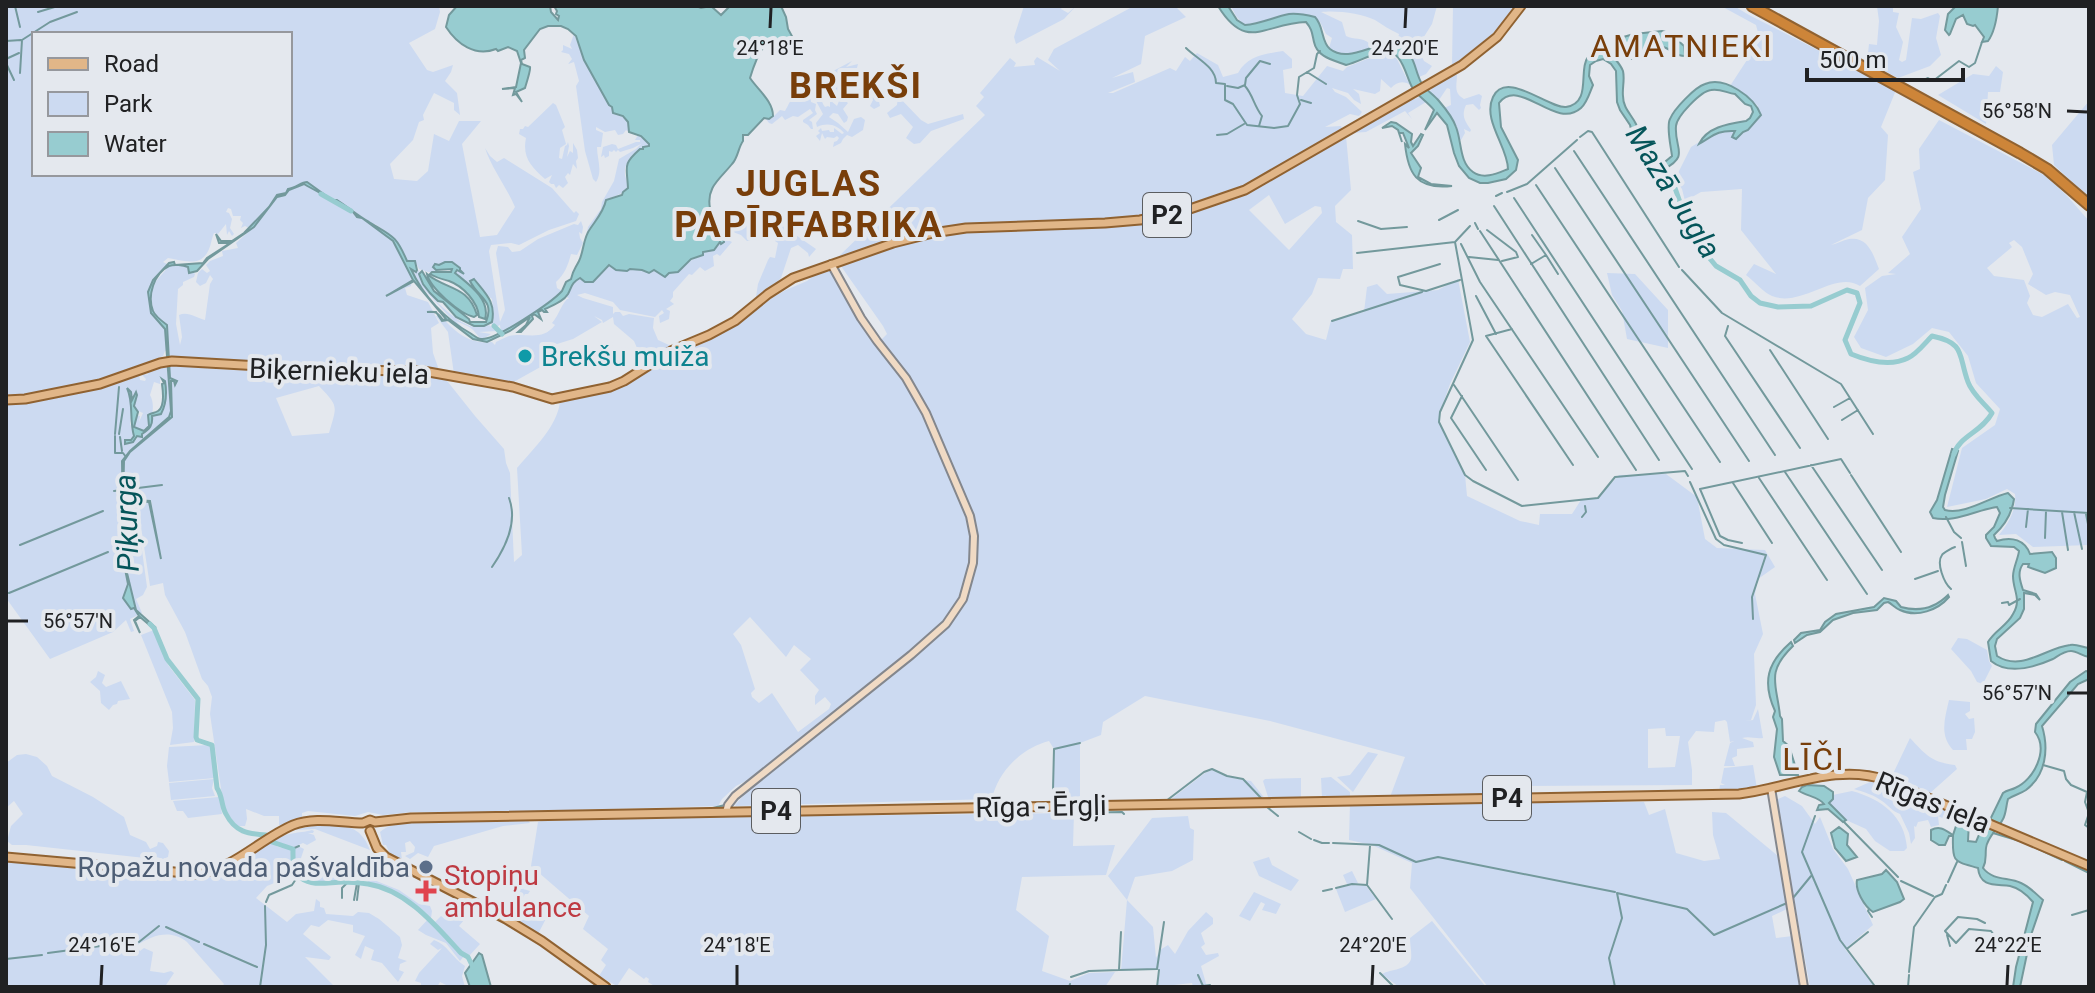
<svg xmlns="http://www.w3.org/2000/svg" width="2095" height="993" viewBox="0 0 2095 993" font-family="Roboto,sans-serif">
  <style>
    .green { fill: #ccdaf1; fill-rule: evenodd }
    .water { fill: #97ccd0; stroke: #73999c; stroke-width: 2 }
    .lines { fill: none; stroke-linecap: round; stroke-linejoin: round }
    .stream { stroke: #73999c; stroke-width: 2 }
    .river { stroke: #97ccd0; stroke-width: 5 }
    .secondary-casing { stroke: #84878d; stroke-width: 10 }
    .primary-casing { stroke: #906231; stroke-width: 11 }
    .highway-casing { stroke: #906231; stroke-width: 13 }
    .secondary { stroke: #f0dac4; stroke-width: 6 }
    .primary { stroke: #e1b688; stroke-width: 7 }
    .highway { stroke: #cd8539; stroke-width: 9 }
    .ticks { fill: none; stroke: #202123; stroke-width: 3 }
    .culture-dot { fill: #0f9aa8; stroke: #e4e8ee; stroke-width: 3 }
    .service-dot { fill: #5c6f8a; stroke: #e4e8ee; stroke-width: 3 }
    .health-dot { fill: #e0444e; stroke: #e4e8ee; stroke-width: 3 }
    .labels { text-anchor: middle; stroke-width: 8; stroke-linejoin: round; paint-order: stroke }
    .shield { fill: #e4e8ee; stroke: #5b5d60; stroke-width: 2 }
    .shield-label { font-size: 26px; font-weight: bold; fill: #202123 }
    .culture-label { font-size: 28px; fill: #0d838f; stroke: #e4e8ee; text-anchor: start }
    .street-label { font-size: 28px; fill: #202123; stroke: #e4e8ee }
    .service-label { font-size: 28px; fill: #4e5e75; stroke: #e4e8ee; text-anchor: end }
    .health-label { font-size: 28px; fill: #be3a42; stroke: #e4e8ee; text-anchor: start }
    .water-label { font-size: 30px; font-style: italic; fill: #05555a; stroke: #e4e8ee }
    .quarter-label { font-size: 32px; letter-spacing: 2px; fill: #783e0a; stroke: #e4e8ee }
    .district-label { font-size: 36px; font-weight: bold; letter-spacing: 2px; fill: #783e0a; stroke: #e4e8ee }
    .ticks-label { font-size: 20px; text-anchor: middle; fill: #202123; stroke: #e4e8ee; stroke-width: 8; stroke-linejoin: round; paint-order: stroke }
  </style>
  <rect width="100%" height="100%" fill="#e4e8ee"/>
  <path class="green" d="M6,6H439L440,12L435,29L409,43L427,70L433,72L453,65L451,72L445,81L457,93L460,115L454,110V103L434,93L423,115L424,120L419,122L413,140L390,164L394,179L417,181L428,171L434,134L449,141L459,121H481L462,144L480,237L497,235L515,207C506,186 492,169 485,148L490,156L497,162L504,158L552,188L574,213L576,211L579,214L576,221L549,230L519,245L511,243L491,245L489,251L500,322L505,310L496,253L498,246L508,247L512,252L520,251L538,239L574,224L578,225L581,221L583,227L582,234L579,232L580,238L583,243L577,255L571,254C568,265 565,274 556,282L557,288L562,291L547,304L501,334L500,325L496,327L491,324L493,311L492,299L470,281V285L455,273L456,270L460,272L462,270H460V268L444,262L439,265L435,264L433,266L436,272H428L419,269L415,261L407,262C399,242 393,236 375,224L371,225C392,237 397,246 406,267C410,274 412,277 411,286L405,288L407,295L428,302L439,323L431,328L433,353L439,370L203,363L198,359L195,362L169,359L167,326L153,312L150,288L170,265L188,266L190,272H193L195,274L194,277L183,282V285L178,289L176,324L180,345L182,337L179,315C188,311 196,318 205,320L210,284L213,279L210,275L206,283L200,286L196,282L198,273L202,269L207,273L210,271L206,265L210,261L223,256L222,251L238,248L236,243L256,225L261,214L249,228L245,226L241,228L243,223L240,220L241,216H233L231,209L228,208L226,212L229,213L232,219L230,228L234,234L232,236L229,231L227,235L226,224L218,234L214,233C211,240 211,247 207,253C199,267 181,260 168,258L163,262L169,265L153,280L148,292L151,312L165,329L167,350L165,351L163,356L125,373L119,372L115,376L32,395L6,398ZM34,34H290V174H34Z
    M1024,6H1063L1061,9L1068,13L1076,6L1064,19L1016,44L1014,37Z
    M1134,6H1175L1186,17L1145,36L1141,64L1112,78L1133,72L1135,82L1108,93H1113L1170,68L1176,71L1185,57L1190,61L1197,53L1218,65L1223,77L1238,73C1248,55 1265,54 1283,51L1292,59V68L1283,70L1285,93L1303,96L1327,66L1343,71L1347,67L1367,59L1390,54L1397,59L1410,85L1407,83C1400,81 1396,83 1391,88L1381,79L1380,91L1375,94L1353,89L1359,94L1361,104L1354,100L1348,93L1332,88L1335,92L1346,97L1362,112L1359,116L1350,114L1325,127L1341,126L1346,136L1351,190L1335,206L1336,222L1352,235L1353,269H1343L1340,279L1318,278L1312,294L1292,319L1306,334L1326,340L1331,320L1364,312L1367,287L1377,284L1387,294L1438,290L1458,279L1470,342L1450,384L1440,412L1439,422L1465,475L1467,496L1520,521L1539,525L1540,514H1572L1581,500L1598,498L1619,475L1666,474L1697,497L1705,539L1717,548L1765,550L1775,567L1758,579L1755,594L1763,634L1754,654L1756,705L1751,720L1745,721L1753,720L1758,709L1763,738C1755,739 1750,736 1742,738L1753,742L1754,747L1737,749V756L1732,758L1735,766H1724L1730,743L1734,741L1730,742L1727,722L1725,720L1715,722L1714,732L1696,731L1688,742L1692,770V785L1508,786L1498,795L1390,797L1405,757L1270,721L1145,696L1103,722L1101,735L1080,743V796L1060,802L1053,790L1054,749L1049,741C1022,748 998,771 992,799L736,806L735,805L751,787L949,625C968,603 980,569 977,539C974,517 965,495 956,475C946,454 938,432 927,413C913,388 896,365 880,341L887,334L883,326L836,259L985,115L976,106L984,97L980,93L1010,58L1016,63L1014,67L1035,65L1034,61L1037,57L1060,71L1048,60L1054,49ZM1269,195L1285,224L1315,206L1321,207L1322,213L1289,250L1249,210ZM1665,728L1666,736H1680L1675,767L1648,768V729Z
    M1231,6H1437L1432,24L1420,43L1405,37L1406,43L1417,47L1424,61L1432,66L1426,74L1419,77L1403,48L1397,43L1399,34C1390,30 1383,25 1375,20C1362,13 1335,10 1321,12L1342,22L1346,36C1354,40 1362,37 1369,43L1381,40L1389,44C1366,44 1351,65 1329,48L1332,38L1326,34L1320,22L1297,14L1285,15L1275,19L1244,25L1236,16Z
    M1453,6H1517C1499,30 1478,49 1452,65Z
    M1721,6H1734L1749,15L1896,90L1881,127L1888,135L1885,180L1868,198L1862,230L1831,245C1837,244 1843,240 1849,239C1868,236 1873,254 1879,269L1860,286C1835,270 1802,308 1772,296C1763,292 1754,281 1746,275L1754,264L1776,274L1741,230L1742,189L1701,192L1685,201L1682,189L1675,179L1691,147L1714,133L1723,131L1743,132L1758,106L1739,90L1730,86L1760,40L1756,25Z
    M1877,6H1893V12L1899,13L1896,27L1903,42L1899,60L1902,62L1906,60L1912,18L1921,19L1938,13L1940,16L1936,38L1941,55L1930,66L1898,78L1867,62L1869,44L1877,45L1879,21Z
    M574,34L584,60L609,105L612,107V110C622,121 627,111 629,132L626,130L623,134L618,135L615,130L605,132L596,127V130L603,133L601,147H597C597,159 603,171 596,182L593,179L585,151L576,86L579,81L574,62L568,64L572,59L569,54L561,52L563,50V45L572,49L570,45Z
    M852,61L846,67L858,64L856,72L859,75L857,80L851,82L853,89L860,87L865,75L872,78L873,82L868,90L875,99L878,97L880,106L874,109L870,106L873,100L864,90L862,96L856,92V97L849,101L845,98L852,93L848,86L842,90L838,89L839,97L832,95L830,97L826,95L829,91L826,88C822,96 819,99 825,107L828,106L830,107V100L837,106L839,101L843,99L848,103L843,109L848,117L847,121L844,123L838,114L833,113L829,117L838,123L848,132L854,119L861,117L865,120L863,130L852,137L847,135L843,139L841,143L833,147L834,142L837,141L839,138L837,136L834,138L827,137L825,139L822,133L820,141L816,136L820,133L818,131L821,128L822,131L829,130L830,132H834V128L842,134L844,133C837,125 828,122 817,127L816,123L823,114L815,99L820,78Z
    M1996,66L2003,72L2000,92H1988L1986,124L1938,95L1973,74L1989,76Z
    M1452,74L1457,75C1457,85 1453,93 1464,99L1479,94L1482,96L1480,105L1481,108L1479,110L1473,104L1466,105C1461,116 1465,121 1471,130L1470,132L1464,129L1465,133L1461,140L1458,139L1456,127L1444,108L1451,105L1450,89L1447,88L1439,100L1428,92L1431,90L1433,85Z
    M814,84L813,90L814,92L810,95L811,102L816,104L815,110L817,114L809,120L812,122L813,129H811L808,125L803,122V120L813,113L810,109L798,117L793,116L785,120L782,116L772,124L769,123L766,119H771L780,110L785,111C788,106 790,100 794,97C798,93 808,89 814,84Z
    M898,96L921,120L928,124L963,114L964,119L931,131L920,143L914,144L906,138L913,127L901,114L890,118L887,113L897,105Z
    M1413,96L1415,99L1419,97L1426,102L1408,113L1412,119L1405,111L1366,132L1351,133Z
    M2089,101V198L2054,165L2052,145Z
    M553,103L556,105L565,127L562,130L566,144L560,148L559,158L562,159L565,146L567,145L568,142L569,146L567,157L570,151L573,153V143L577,150L578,158L576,161L577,169L573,164L570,175L568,173L565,177L568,183L563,188L559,185L556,188L554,184H551L549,182L552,175L545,179C531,167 522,157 526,138L519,134L520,129H523L525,126L528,127Z
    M1939,120L2048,177L2068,197L2089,221V545L2033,547L2016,534L1999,535C2008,524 2017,509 2015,494L2007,489L1986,499L1947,507L1962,448L1995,425L2000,409L1976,383L1968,356L1949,332L1932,328L1913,344L1886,357L1861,348L1854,337L1868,310L1865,288L1882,276L1896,274L1888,273L1910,254L1902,237L1921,209L1913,172L1920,169L1919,149ZM2014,240L2022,247L2033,274L2028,284L2046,295L2055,292L2070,295L2080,317L2077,318L2068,304L2042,317L2033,315L2027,303L2030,296L2024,280L1994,276L1987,268L2012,247L2009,243Z
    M638,135L648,142L649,146C639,152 623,159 625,175C626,179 628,184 628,188C620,197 609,196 605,202C604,204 605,207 604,209C600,217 594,226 587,232L588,227L601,209L602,202L614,181L619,159L636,149L641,144L633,148L620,152L618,150L616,152L614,150L612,152L609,151V156L605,158L604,155L601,157L603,147L612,144L616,145L618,149L636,142H640V140H635Z
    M746,218L750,223L752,222L753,226H757L754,229L756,233L759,230L761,232L758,238L750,236L751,241H747L741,235L733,232V235H728V240L732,242L720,256L717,254L713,256L714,266L705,271L700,267L692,275L689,274L673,292V297L670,301L674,304L666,309L670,311L669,319L660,323L659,316L664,313L662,310L655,317L620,310L613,302L585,293L577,295L583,298L613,307V314L615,312H620L623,316L629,314L654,318L653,328L658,340L669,345L671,349L640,370L638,367L643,362L634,341L614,324L613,317L603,323L602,320L594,316L602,322L573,339L541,349L544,365L510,384L454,374L448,332L436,316L440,315C454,331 469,345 492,342L495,345L496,342C500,340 504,338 509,336C526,332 542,342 555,325L552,323C559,315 560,307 567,299H569L566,296L571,284L580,278L585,282L596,278L610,265C621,273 637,267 649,273L654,270C678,279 683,261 703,255V252L712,251L721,241L724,242L723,233L718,224L721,226H740L739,221Z
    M774,220L816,249L809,257L808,253L798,245L791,248L781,278L755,303L758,284L768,260L770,257L775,258L778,243L775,241L776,238L782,241L784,235L778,231L775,223L769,229Z
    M827,266L871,338L903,378L922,413L967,516L971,536L970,563L959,599L953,612L943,624L907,655L796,743L748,780L736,786L722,799L718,806L467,813L413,812L383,815L368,812L355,816L308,811L302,813V818L282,825H279V816H264L246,809L247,819L245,826H237L224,809L210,714L212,697L208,686L202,679L185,632L165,595L163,583L150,586L140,520L138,521L147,587L143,595L136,599L142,613L130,619L134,631L131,632L126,620L113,632L50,659L6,598V402C50,395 100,391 139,373L140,380L145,381L146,379L140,373L148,375L146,370L168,363L171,411L169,417L130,451L122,461V565L126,574L124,500L149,502L157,537L151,500L128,497L127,491H123L124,461L130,452L172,417L169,363L179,366L229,370L412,373L444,377L475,416L504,449L506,463L510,473L514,562L522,555L517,468C533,449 558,426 560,401L604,392L628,380L659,360L737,322L764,302L786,290L807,281ZM163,379L165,381C167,393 167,403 161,414L152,416C153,427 147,431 137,435V439L125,442L131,440L134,436L130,423L136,393L134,409L143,413L139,422L140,416L136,415L134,428L144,431C152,423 156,405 150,395L154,382L160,384V380ZM319,386C339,407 337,405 329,433L292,436L276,398ZM750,617L786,657L794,645L811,659L800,670L819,690L815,696V705L825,697L831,704L829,709L798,732L772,693L759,703L752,697L751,693L755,689L741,645L733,634Z
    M419,270C421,291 451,318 470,326C477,328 483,327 489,325L497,331L479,332L491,334C478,343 480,336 472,329C469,326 460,323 456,321L464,329L458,326L421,286L413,271L416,273Z
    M1607,273L1635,274L1668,310V348L1627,339L1622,311L1612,295Z
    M154,630L168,665L195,700L194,742L170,745L173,728L172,712L141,635Z
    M1958,638L1967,639L1987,650L1989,661L1992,666L1983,684L1977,682L1971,671L1951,649Z
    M98,671L105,675L102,683L106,687L121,681L130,699L118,701L117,704L113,705L109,710L101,703L100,691L90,682L96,677Z
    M1949,700L1970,702V711L1965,714L1969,719L1974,718L1975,732L1972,739H1966L1967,750H1953C1939,735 1945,718 1949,700Z
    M1910,738C1926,755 1931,762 1955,765L1957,769L1929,794L1891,778Z
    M209,745L211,747L215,778L169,782L167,766L169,747Z
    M1368,752L1378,754L1353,792L1337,777L1350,775Z
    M26,754L37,757L47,766L52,776L93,797L124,817L130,835L146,842L150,849L157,846L158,842L163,843L169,851L168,857L163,859L153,856L145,858L26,845H12L7,841L11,826L23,814L14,801L6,808V763L17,755Z
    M1753,765L1757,789L1719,792L1720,785H1725L1721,783L1724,768Z
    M1212,770L1227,777L1251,781L1266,800H1170L1205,773Z
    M1331,777L1350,792V799L1322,798L1321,778Z
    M1301,778V799L1269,800L1263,781L1265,779Z
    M214,779L212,788L215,796L171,800L169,783Z
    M1877,779L1929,801L1927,808L1934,804L1985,825L1983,827L1965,821L1956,826L1951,822L1938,816L1939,825L1931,827L1928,820L1918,822L1916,827L1914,826L1915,838L1911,844L1909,833L1900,814C1892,811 1889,806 1882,801C1874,795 1864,792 1854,789Z
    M1852,791C1881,799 1905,816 1907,848L1904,851H1890L1875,841L1866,829L1846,820L1829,803L1833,799V795Z
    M1785,796L1802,806L1815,824L1820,817L1833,849L1848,869L1873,925L1845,949L1873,985L1872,987H1810L1776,800Z
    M219,797L222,814L188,818L183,811H177L173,801Z
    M1644,802L1649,815L1665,809L1676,853L1704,861L1720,859L1713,835L1712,812L1726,813L1778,856L1789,908L1772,916L1776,938L1793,936L1802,987H1488L1410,888L1412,863L1372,845L1349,840L1350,804Z
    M1074,813L1073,846L1115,845L1106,875L1022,877L1016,910L1049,936L1042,971L1070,981L1089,973L1115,972L1105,987H656L648,982L649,979L646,977L644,979L629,968L617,986L599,976L606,965L601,960L608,949L583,929L589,916L531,866L538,822L548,819Z
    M1188,816L1190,828L1194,830L1193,860L1172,871L1135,877L1127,900L1153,927L1156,958L1160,950L1168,945L1175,954L1188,931L1206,912L1213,918V924L1201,933L1205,944L1201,947L1206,955L1218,953L1219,956L1201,966L1207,987H1193L1192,983L1156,987L1160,971L1156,969L1121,971L1127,900L1108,876L1152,818Z
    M520,818L527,819L530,823L503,826L434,846L428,857L418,853L410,859L405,856L414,852L415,847L410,841L405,843L406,852H401L402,860L391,856L386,845H383L380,832C387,825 399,824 409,822Z
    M312,826C339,825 359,821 370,850L315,829L295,830Z
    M312,830L314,831L313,833H308L314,835L316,840L307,845L303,843L292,848L273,841C290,831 297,834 312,830Z
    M271,842L278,847L291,849L294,875L267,886L256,898L287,922L296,914L314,911L316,899L320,902V907L324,908L326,914L353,916L358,912L369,913L379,919L400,937L402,945L398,958L407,961L400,964L399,970L404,972L398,982L382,963L371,960L374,950L365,946L361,959L355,955L365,936L353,932V925L328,920L319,927L311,925L303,934L331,957L329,960L305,957L335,987H222L224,984L187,942C170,929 153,935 136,946L140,951L144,948L153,952L150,971L164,973L171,971L174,973L166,985L167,987H6V861L168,877L198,878L231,869Z
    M300,847L304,849L301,858L304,874L339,877L337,882L311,881L299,875L295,862L294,849Z
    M1269,857L1272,865L1299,880L1291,891L1259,876L1253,862Z
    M1352,871L1358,883L1353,885L1366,886L1376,899L1345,912L1336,889L1352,885L1347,884L1343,875Z
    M525,876L524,880L528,883L532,881L523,889L530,891L528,894H525L521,902L523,903L520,905H523L519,907H522L519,910L521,914L531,918L541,914L548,907L551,909L538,934L506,914Z
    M369,878L399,890L419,904L430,906L432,911L431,918L429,920L464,956L460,961L446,943L426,935L418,930L429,918C410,902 392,889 368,882Z
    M1254,892L1281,904L1276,914L1262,910L1265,904L1261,902L1250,921L1239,916Z
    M441,916L447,920L454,916L463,918L464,920L459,926L480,944L470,955L462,952L434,923Z
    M1432,921L1486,987H1399L1382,974C1391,969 1408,970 1411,959C1412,953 1410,945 1410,938Z
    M434,940C448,945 452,958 465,966L462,976L465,987H445L446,985L440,982L437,987H421V983L415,981L419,973L442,948L438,950L430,944Z"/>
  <path class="water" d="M457,6H550L551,12L558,20L559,16L556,14L557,11L554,6H696L701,8L711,6L721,15L730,6H781L786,17L788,29L793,38L789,46L782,50L766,44C759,51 753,68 750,78C758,90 773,101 773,116L769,119L764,118L748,135H743V141C738,148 738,158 732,164C720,179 706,187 710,208C711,211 710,217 712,221C718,231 723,228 724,242L721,244L720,242L714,250L703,252V255L691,259L678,272L669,273L665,277L654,270L649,273L642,270L630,269L627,271L616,270L609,265L593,282H585L580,278C571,283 572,287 568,294C563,302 553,305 545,309L547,312H544L542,310L538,312L541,319L534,314L532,316L533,319L521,332H518L526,325L530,317L510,331L487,342L473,339L448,320L442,321L436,312H427C436,311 438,313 443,320L446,319L414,281L386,296L413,280L393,241L362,218L357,217L353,212H351C338,201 319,193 304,184L289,190L285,195L277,197L254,227L208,259L197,271L189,273L188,267C183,265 174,264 169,266C154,273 147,296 153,311C155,316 163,322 167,325L170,378L177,381L175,385L174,381H171L172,417L130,452L124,461L123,499L150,501L161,559L149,502L124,500L125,560L127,573L136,610L155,627L153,628L140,617L135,621L140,633L134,620L139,616L134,608L131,609L123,598L128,584L124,564L123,530L120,537L123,528L122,461L130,451L169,417L171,411L165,329L151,313L148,292L153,280L169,263L174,262L175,265L203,263L207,258L230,243H219L216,234L221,241H232L244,233L269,207L277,195L286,193L288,189C296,188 301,182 307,182L332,200H337C348,207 358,216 369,222C392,236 396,235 407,261H415L417,270L416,272L411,269C423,296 445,319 470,333C473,335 478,339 481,339C495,341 552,302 562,291L566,282L571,279C573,270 575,269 579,261C584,251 583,238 590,229C596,220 604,211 606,200L622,195L623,192L628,188C627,166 622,165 640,149H643V147L649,146V144L641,136L629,132L628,122L623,116L613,113L612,107L609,105L584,60L576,36L568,29L561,26H548L540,29L524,50L525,58L521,60L522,64L530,67C531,70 526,84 525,88L516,92L522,102L516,94L513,95L515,88L502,89L516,87L521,63L517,51L508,47L498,51L496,49C475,57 457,44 446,27L449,15Z
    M1218,6H1228L1237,20L1245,25C1260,24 1274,17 1289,14C1298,13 1307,15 1315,17C1324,26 1321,42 1330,49C1354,68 1390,25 1410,55C1416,64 1416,74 1422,84C1427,91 1434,95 1439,101C1445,108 1453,118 1456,127C1462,142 1459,162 1473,172C1484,180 1498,173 1508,169C1508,147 1482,120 1493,97C1506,69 1549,109 1566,107C1601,102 1564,43 1608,55L1610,51C1613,58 1620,63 1623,71C1625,80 1622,88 1623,96C1623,108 1631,114 1636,124C1647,147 1636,147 1661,165L1672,156C1671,147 1666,126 1670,119C1674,109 1695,87 1705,84C1725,76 1754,97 1761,115L1748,130L1743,132L1736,139L1732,137L1735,131C1717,130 1713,136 1699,144C1707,127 1728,124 1746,121L1750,118L1753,112L1751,106L1745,104L1735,94C1727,93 1719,88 1711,90C1701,91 1677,116 1676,126C1674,148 1690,156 1664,169L1661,166L1657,171L1636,149L1630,125L1620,110L1617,102L1616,71L1611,64L1603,59L1596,61L1590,65L1589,76L1593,85C1590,92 1587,103 1581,108C1555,131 1520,76 1499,103L1501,127L1518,160L1516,170L1506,179L1488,183H1480L1469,178L1459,166L1454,153L1447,125L1437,113L1425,130L1434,110C1427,101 1417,96 1412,87C1405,74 1402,48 1382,52C1369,55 1358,62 1346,65C1333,60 1317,57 1314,42C1312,33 1312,29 1306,22C1265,23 1247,53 1218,6Z
    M1956,6H1998C1997,17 1994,33 1988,41L1982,42L1984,37L1975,25L1973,26L1967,24L1963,15L1956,19L1950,34L1949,35L1945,30L1948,14Z
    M1662,31L1666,32L1667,36L1675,38L1684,46L1685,56C1676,56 1674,52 1666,48C1653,43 1643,52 1632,59L1621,56L1616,39L1634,34Z
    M1391,122L1396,123L1412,134L1411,142L1413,146L1421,134L1423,135L1418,146L1411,153L1421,168L1418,177L1431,184L1452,186C1416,190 1408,173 1405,144L1409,148L1403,133H1399L1402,142L1398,130L1392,126L1382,128Z
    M445,262H452L460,268V270L464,274L457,270L455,273C467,283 491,299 485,319L479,317C478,302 463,286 449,281C442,279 437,278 430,274L432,272H451L452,269L436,270L433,267L435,264L439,265Z
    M422,271L434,291L469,319L470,322H486C495,300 478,298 470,281L474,279C486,294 496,302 492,322L484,326H474L456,317L443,302L438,301L430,293L423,284L419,274Z
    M427,274C446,290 468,285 477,315L474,317C460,314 430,288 427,274Z
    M162,379L165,381C167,393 167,403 161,414L152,416C153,425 150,429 142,434V437L137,436L133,442L125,444V440H131L134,436C129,419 134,403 127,388L131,392L132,400L136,392L137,395L134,406L138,412L134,427L144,431L149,426L148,415C151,413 155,413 158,411C165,407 163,391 162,384L164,383Z
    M1952,449L1958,451L1945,495L1943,507L1945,510C1965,515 1988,498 2008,493L2014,499C2012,513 2005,525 1994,535L1995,538L1997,541C2012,536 2025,540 2030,554L2052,552L2056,558V568L2045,573L2028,567L2029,564H2023C2017,572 2020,581 2023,590L2036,594L2040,600L2035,595L2024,593V609L2020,618L1997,639L1995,646L1997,656C2022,672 2045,648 2070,645C2077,644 2082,647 2089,648V657C2082,656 2077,651 2071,651C2064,651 2058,656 2053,659C2035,667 2008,675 1991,661L1988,642C1995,630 2007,626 2013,614C2022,599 2013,591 2013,576C2013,568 2018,559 2019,551L2014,547L1991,546L1986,538V535L1994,527L2000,513L1997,507C1976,510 1954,523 1933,518L1930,512L1937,500Z
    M1948,595L1949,597C1938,610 1917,618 1900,610C1895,608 1892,604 1888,602L1884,603L1877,610L1853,613L1833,620L1820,632L1807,635L1795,643L1794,640L1801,633L1820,630L1825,622L1836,614L1874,607L1884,598L1896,601L1901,607C1919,612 1935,608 1948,595Z
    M1791,642L1793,646C1765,673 1777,684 1780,716L1782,719L1783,741L1789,746L1798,775H1780L1774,757L1777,729L1773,717L1775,711C1762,682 1767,663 1791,642Z
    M2086,671L2089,672V679L2078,684L2042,726C2049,749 2046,775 2026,790C2020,794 2014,795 2008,799C2006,806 2006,814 2003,819C1998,829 1987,837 1986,848C1985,857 1987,860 1983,868C1993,881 2008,877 2021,883C2030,887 2036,894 2043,900L2031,935L2020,987H2013L2016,967L2033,902C2028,896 2019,888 2010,886C1996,884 1980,888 1978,868C1954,861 1952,863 1953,836H1949L1945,845H1939L1931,840V830C1941,825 1946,831 1953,835L1956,826L1965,821L1969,822L1968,841L1976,842L1981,830L1988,824L2003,793C2007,790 2011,790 2015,788C2034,780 2049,750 2035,732L2036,724L2070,682Z
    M1807,785L1824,786L1833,792V799L1829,803L1846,820L1843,822L1828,809L1817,810L1819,805L1824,804C1819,797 1807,796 1799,791L1802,787Z
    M1839,827L1848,834L1847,845L1857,857L1846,861L1835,848L1831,833Z
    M1886,870L1897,882L1904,899L1900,902L1873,912C1864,906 1855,890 1857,880L1882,874Z
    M479,953L482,955L491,987H470L465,973Z"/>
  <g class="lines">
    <path class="stream" d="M15,6L20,27
      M38,12L58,6
      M6,41L21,40
      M1186,48C1197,59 1216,67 1216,83L1225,84V100L1233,104L1247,125L1274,128L1288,126L1300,104L1297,95L1299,77L1314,68L1317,54L1320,51
      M6,59L19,53
      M6,63L14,80
      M1307,72L1326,84
      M20,73L22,40L50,22L77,12
      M1924,80L1928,78L1933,81L1959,61L1969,67L1975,63L1982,42
      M1227,86L1238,88L1245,85L1246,78L1260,61L1270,64
      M1245,86C1253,95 1254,106 1262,116L1259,126
      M1301,100L1311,103
      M1217,135L1227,134L1244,124
      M1580,137L1588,131L1592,132L1679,267
      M1574,151L1775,455
      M1555,168L1749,461
      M1536,185L1720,462
      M1507,192L1527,184L1577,140
      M1496,196L1502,193
      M1668,197L1670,199L1669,205
      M1514,198L1692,469
      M1494,206L1659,460
      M1439,220L1458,210
      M1358,221L1381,229L1407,227
      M1475,223L1478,229
      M1487,230L1516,252L1518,257L1502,261
      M1480,231L1636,470
      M1455,242L1473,340L1440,412L1439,422L1465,475L1473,481L1522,506L1598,498L1615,477L1685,471L1688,476
      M1461,244L1480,282L1598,457
      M1357,253L1455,242L1470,226
      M1546,255L1558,274
      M1469,257L1498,260
      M1440,264L1398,277L1400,285L1426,291L1460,280
      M1531,264L1546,255L1532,235
      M1682,270L1722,313L1841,384L1873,434
      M1476,296L1496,334
      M1332,321L1422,292
      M1728,326L1725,336L1800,448
      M1512,329L1486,336L1573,465
      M1770,350L1828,439
      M1454,385L1518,480
      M1462,396L1451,418L1486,470
      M1834,407L1850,398
      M1842,420L1858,410
      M115,434L119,387
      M119,434L123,409
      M115,436V453H123L126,457
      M120,437L122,451
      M1811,465L1882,570
      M1785,472L1867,594
      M1851,475L1901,552
      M1759,478L1827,580
      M1690,482L1716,539L1724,545L1766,555L1752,597L1753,619
      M1733,483L1772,543
      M114,491L162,485
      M2010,508L2089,513
      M2062,512L2068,550
      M2074,512L2082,549
      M2086,514L2089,529
      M1582,517L1586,512L1585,506
      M1946,517L1954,532L1961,538
      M2026,527L2028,509
      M2045,538L2046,511
      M1962,542L1966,566
      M1742,543L1728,540L1720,536L1700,489L1841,459L1850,473
      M20,545L103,511
      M492,567C506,547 518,522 509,498
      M1915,579L1938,571
      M1951,589C1944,583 1936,563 1942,555C1943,553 1952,548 1955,547
      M9,593L108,552
      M2002,603L2008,602L2009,605L2020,599
      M1080,743L1054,749L1053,790L1060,802L1127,801
      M2043,765L2064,771L2066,779L2071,785L2087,792L2085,802L2089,813L2085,825L2089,828
      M1132,801H1166L1204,772L1212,769L1227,776L1243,779L1261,798
      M731,806H732
      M1267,807L1278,816
      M713,808L725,805
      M732,808L734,809
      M736,809H743
      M1076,813L1122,812L1124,814
      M1815,816L1802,852L1840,940L1874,985V987
      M1844,822L1898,877
      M1970,826L1981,830
      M1299,832L1311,839
      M1993,833L2023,842L2062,860
      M1314,840L1322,843H1329
      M1333,843L1379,845L1416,862L1438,857L1615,892
      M292,849L299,846
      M2065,861L2089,873
      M1901,881L1933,896
      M1948,882L1957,862
      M1367,885L1392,919
      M1336,888L1352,884L1367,885L1370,846
      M1323,891L1332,889
      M342,898V888L348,882
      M1793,898L1811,876
      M354,900L357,883
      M357,900L359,883
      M266,902L269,895L292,885L298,876
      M1869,909L1868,911L1872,917
      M2072,915L2089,910
      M1985,923L1977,919L1958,917L1945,931L1956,943L1969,929L1991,931L2001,945L2007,941
      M166,927L199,942
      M1947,935L1950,946
      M139,942L159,926
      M204,944L257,967
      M1848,948L1868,932
      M48,953L131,942
      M6,959L42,955
      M1119,970L1157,969L1164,922
      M1909,972L1914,927L1935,897L1942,894L1946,885
      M1380,973L1394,987
      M1198,975L1203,986L1210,985
      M1071,977L1089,971L1119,970L1121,932
      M260,987L266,945L265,906
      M1069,987L1070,984
      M1157,987L1159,970
      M1615,987L1609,958L1622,918L1617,893L1687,909L1714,935L1787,903
      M1908,987L1909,975"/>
    <path class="river" d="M1654,164L1667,176L1675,188L1689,228L1702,249L1716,266L1740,280L1751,296L1760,303L1778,307L1811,306L1847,290L1857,293L1860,303L1845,340L1851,354C1868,361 1890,367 1908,358C1917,354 1925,343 1932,336C1966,343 1958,355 1968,382C1972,394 1985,404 1992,413C1982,432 1959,436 1954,454
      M321,194L351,211
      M494,326L502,334
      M150,624L154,628L167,659L198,699L196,737L197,740L212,745L217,788C223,797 221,806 226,814C235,832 248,834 266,835L268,837
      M272,842L293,849C293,860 292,871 301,878C313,887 329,882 343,882C351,882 360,883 368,884C407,890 436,926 461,953L468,957L473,967"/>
    <defs>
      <path id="secondary" d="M1771,788L1804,987
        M726,812L728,805L735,796L911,655L946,624L963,599L973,563L974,536L970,516L926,413L906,378L877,341L861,318L831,264"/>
      <path id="primary" d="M6,400L25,399L100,384L160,363L172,361L332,370L423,371L513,387L552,399L610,387L624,381L673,350L709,335L735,321L768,294L793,278L893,243L933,233L966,228L1105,223L1140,220L1184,211L1245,190L1462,65L1497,37L1521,6
        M370,831L377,848L386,857L506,919L542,941L606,987
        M6,857L197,874C234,869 260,839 293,825C315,816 341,823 363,823L370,820L375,822L411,818L1739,794C1788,788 1837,763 1886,780L2089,866"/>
      <path id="highway" d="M1752,6L2020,153L2047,169L2089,205"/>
    </defs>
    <use href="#secondary" class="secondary-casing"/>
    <use href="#primary" class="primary-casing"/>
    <use href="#highway" class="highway-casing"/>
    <use href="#secondary" class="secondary"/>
    <use href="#primary" class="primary"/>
    <use href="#highway" class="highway"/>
  </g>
  <path class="ticks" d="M770,28L771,8M1405,28L1406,8M2067,111L2087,112M8,621H28M2067,693H2087M101,985L102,965M737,985V965M1372,985L1373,965M2007,985L2008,965"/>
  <circle class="culture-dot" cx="525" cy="356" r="8"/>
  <circle class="service-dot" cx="426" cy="867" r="8"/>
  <path class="health-dot" d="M422 879h8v8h8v8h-8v8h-8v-8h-8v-8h8z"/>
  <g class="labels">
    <g class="shield">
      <rect x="1143" y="193" width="48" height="44" rx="6"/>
      <rect x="1483" y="776" width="48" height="44" rx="6"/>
      <rect x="752" y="789" width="48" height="44" rx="6"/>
    </g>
    <g class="shield-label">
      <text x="1167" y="224">P2</text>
      <text x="1507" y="807">P4</text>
      <text x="776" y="820">P4</text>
    </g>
    <g class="culture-label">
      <text x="541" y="366">Brekšu muiža</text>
    </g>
    <g class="street-label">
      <text transform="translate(339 371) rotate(2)" y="10">Biķernieku iela</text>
      <text transform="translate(1933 802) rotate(22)" y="10">Rīgas iela</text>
      <text transform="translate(1041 806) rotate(-1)" y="10">Rīga - Ērgļi</text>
    </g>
    <g class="service-label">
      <text x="410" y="877">Ropažu novada pašvaldība</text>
    </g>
    <g class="health-label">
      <text x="444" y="885">Stopiņu<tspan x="444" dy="32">ambulance</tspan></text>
    </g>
    <g class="water-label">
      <text transform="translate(1673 192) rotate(58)" y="10">Mazā Jugla</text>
      <text transform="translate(127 523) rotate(-92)" y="10">Piķurga</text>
    </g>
    <g class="quarter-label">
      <text x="1682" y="57">AMATNIEKI</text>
      <text x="1814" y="770">LĪČI</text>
    </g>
    <g class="district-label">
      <text x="856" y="98">BREKŠI</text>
      <text x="809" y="196">JUGLAS<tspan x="809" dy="41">PAPĪRFABRIKA</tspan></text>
    </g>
  </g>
  <g class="ticks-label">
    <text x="770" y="55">24°18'E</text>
    <text x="1405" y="55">24°20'E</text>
    <text x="2017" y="118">56°58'N</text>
    <text x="78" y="628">56°57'N</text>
    <text x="2017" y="700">56°57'N</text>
    <text x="102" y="952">24°16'E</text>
    <text x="737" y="952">24°18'E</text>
    <text x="1373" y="952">24°20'E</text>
    <text x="2008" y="952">24°22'E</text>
  </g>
  <rect width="2095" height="993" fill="none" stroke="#202123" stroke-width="16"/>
  <rect x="32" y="32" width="260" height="144" fill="#e4e8ee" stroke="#96989d" stroke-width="2"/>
  <rect x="48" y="58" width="40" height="12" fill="#e1b688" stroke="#96989d" stroke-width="2"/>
  <text x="104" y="72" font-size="24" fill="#202123">Road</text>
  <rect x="48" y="92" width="40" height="24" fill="#ccdaf1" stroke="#96989d" stroke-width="2"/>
  <text x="104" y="112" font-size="24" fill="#202123">Park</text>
  <rect x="48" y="132" width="40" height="24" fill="#97ccd0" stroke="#96989d" stroke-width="2"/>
  <text x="104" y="152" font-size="24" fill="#202123">Water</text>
  <path d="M1807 68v12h156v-12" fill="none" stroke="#202123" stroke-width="4"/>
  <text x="1819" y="68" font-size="24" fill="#202123" stroke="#e4e8ee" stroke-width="6" paint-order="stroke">500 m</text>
</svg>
